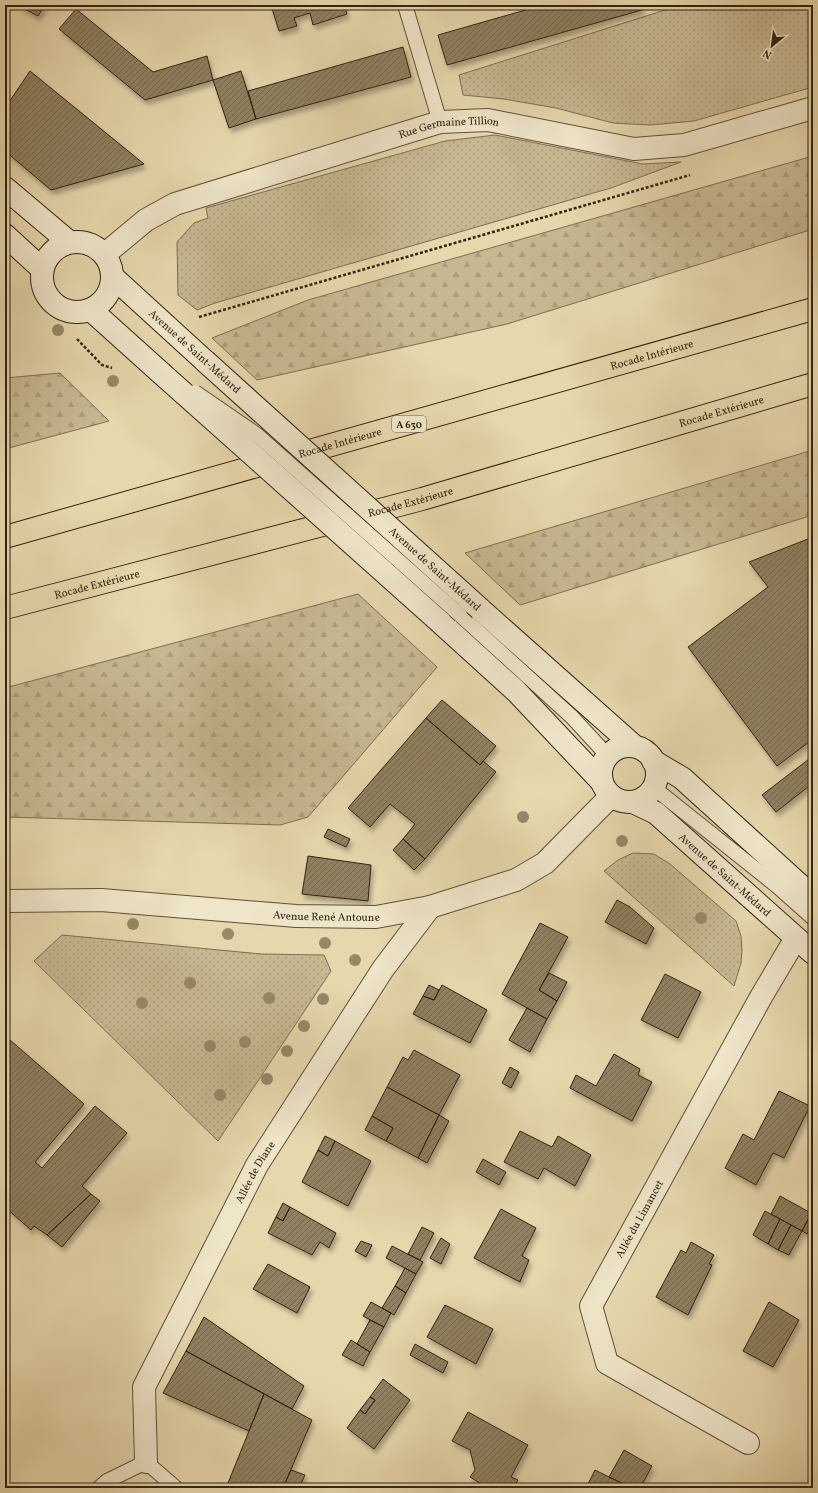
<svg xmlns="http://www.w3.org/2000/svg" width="818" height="1493" viewBox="0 0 818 1493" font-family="Vollkorn,serif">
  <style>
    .green { fill: url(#green-dots); stroke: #7c6e52 }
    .forest { fill: url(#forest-firs); stroke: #7c6e52 }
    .building { fill: url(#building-hatch); stroke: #312311; filter: url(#shadow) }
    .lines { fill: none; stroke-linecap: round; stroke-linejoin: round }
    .lane-casing { stroke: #5e5038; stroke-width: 16 }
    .street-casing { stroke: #5e5038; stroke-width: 24 }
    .secondary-casing { stroke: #312311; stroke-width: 24 }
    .highway-casing { stroke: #312311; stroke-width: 24 }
    .path { stroke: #312311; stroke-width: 2.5; stroke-dasharray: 3 2; stroke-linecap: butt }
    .lane { stroke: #efe5c9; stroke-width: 14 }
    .street { stroke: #efe5c9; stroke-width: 22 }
    .secondary { stroke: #efe5c9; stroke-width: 22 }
    .highway { stroke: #e6d7ac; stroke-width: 22 }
    .lane-bridge-casing { stroke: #5e5038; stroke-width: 16; stroke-linecap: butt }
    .secondary-bridge-casing { stroke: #312311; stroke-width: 24; stroke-linecap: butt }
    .lane-bridge { stroke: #efe5c9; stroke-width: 14 }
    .secondary-bridge { stroke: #efe5c9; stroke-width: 22 }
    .tree { fill: #978868 }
    .labels { text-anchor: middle; stroke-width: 4; stroke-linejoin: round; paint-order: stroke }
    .shield { fill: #efe5c9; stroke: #6a5d48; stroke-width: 1 }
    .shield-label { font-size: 10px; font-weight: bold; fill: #312311 }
    .street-label { font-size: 11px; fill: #312311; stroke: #efe5c9 }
  </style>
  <defs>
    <pattern id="green-dots" width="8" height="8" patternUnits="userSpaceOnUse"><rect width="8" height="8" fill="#c7b892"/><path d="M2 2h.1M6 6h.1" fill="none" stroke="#ab9e7d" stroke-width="1.8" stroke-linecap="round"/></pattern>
    <pattern id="forest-firs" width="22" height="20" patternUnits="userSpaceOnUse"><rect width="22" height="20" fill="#c7b892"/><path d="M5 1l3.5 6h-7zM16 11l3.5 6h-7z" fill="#ab9e7d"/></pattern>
    <pattern id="building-hatch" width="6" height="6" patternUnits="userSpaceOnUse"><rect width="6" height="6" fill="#8f8162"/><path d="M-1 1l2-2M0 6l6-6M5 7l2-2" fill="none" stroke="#75694f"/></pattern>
    <filter id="shadow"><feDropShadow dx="2.5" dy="4.5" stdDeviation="2" flood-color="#0004"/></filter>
  </defs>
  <rect width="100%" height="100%" fill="#e6d7ac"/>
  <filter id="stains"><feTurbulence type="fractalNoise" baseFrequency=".005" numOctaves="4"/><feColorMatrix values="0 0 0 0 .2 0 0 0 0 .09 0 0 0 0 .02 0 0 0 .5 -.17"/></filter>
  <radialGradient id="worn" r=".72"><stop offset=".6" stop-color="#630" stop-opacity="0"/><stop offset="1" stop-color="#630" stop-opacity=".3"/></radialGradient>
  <path class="green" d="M681,5H813V87L694,121L650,125L613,123L556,108L504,99L463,95L459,75Z
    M495,135L643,164L681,162L611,188L215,303L197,310L178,295L177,242L194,223L208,218L206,208L445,141Z
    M633,853L654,854L670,864L736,921L741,936L742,950L741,963L734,986L604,871L618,860Z
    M62,935L261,954L324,955L331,971L218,1141L34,961Z"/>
  <path class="forest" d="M813,156V229L507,324L257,380L212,338L308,300Z
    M60,373L109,421L5,449V378Z
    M813,450V515L520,605L465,553Z
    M358,594L437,667L308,817L280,825L5,817V688Z"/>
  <path class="building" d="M17,5H45L38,16Z
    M271,5H344L347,14L313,25L310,13L294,18L297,26L279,31Z
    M543,5H641L642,10L447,65L438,35Z
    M76,9L153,72L207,56L213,80L145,100L59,29Z
    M403,47L411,77L256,119L248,91Z
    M30,71L144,164L51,190L5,151V108Z
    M241,71L256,119L229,128L213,80Z
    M813,537V739L777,766L688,647L768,587L749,562Z
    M442,700L496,746L480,765L426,718Z
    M426,718L480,765L483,761L496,772L425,859L403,839L415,824L390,804L370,827L348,808Z
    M813,756V783L776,812L762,795Z
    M328,829L350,839L346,847L324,837Z
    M403,839L425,859L414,870L393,850Z
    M308,856L371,865L368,901L302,894Z
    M617,900L630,907L654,928L646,944L605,922Z
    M540,923L568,937L539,990L557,1001L547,1019L502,994Z
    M549,973L567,982L557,1001L539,990Z
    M665,974L701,992L678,1038L641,1020Z
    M429,985L439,990L434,1000L423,996Z
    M442,985L487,1010L470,1043L413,1014L423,996L434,1000Z
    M527,1008L547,1019L530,1052L509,1040Z
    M10,1040L84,1104L35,1162L42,1168L95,1106L127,1133L82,1186L91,1194L47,1235L34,1226L31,1230L5,1207V1046Z
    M414,1050L460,1075L439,1115L387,1087L403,1057L408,1060Z
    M614,1054L640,1069L638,1075L652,1082L632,1121L570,1088L576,1075L596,1086Z
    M510,1067L519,1072L511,1088L502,1083Z
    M387,1087L439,1115L418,1158L386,1141L393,1128L372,1116Z
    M779,1091L810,1106L784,1158L773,1153L756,1185L725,1168L743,1134L754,1140Z
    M439,1115L449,1121L427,1163L418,1158Z
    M372,1116L393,1128L386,1141L365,1130Z
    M520,1131L552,1147L558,1136L591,1155L575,1186L544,1168L538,1179L504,1162Z
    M325,1136L335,1141L328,1156L318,1150Z
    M335,1141L371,1161L348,1206L302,1182L318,1150L328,1156Z
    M483,1159L506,1172L499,1185L476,1172Z
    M91,1194L100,1201L62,1247L47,1235Z
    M780,1196L811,1213L802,1231L771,1214Z
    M283,1203L290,1207L283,1221L276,1217Z
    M290,1207L336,1233L329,1248L320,1242L312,1255L268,1233L276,1217L283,1221Z
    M501,1209L536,1228L522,1256L529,1260L520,1282L474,1258Z
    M813,1210V1237L802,1231Z
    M765,1211L780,1219L768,1244L753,1235Z
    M780,1219L791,1225L778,1250L768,1244Z
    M791,1225L802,1231L789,1255L778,1250Z
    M422,1227L434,1233L420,1260L408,1254Z
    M441,1238L450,1244L441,1264L430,1258Z
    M361,1241L372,1245L366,1257L355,1251Z
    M691,1242L714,1255L709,1264L712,1265L688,1315L656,1297L681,1250L686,1253Z
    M392,1246L423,1262L416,1274L386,1258Z
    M268,1264L310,1287L297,1313L253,1289Z
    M405,1268L416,1274L406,1293L395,1286Z
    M395,1286L406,1293L394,1315L382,1308Z
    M371,1302L391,1313L384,1327L363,1316Z
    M769,1302L799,1320L773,1367L743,1351Z
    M445,1305L493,1329L476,1364L427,1337Z
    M204,1317L304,1386L292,1409L186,1351Z
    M370,1320L384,1327L370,1352L357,1344Z
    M351,1340L370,1352L363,1366L342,1355Z
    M415,1344L448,1362L443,1373L410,1355Z
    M186,1351L264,1394L249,1431L163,1393Z
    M383,1379L410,1400L374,1449L347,1428L360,1410L365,1414L375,1400L370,1397Z
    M264,1394L312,1420L283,1488H226Z
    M370,1397L375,1400L365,1414L360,1410Z
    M468,1412L528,1445L511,1477L518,1480L513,1488H488L470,1477L475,1470L470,1450L452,1441Z
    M624,1450L652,1466L640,1488H632L609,1477Z
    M291,1470L305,1475L299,1488H283Z
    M595,1470L609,1477L632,1488H586Z"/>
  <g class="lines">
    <defs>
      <path id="lane" d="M405,5L440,122
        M460,615L572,717L607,755
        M654,788L777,886L813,918
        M99,1488L107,1481L146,1462L176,1488"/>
      <g id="street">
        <path id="s1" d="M105,254L146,220L175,204L440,122L488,120L634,149L684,145L813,108"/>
        <path id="s2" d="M5,901L101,900L296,916L376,917L430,907L516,880L545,863L611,796"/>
        <path id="s3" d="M748,1443L607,1363L591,1306L761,997L796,938"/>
        <path id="s4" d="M146,1462L144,1387L257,1165L383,969L430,907"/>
      </g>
      <g id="secondary">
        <path d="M5,188L69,242"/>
        <path d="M5,235L42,269"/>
        <circle cx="77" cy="277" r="35"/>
        <path d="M113,277L205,361"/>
        <path d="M91,310L161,373"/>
        <path d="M480,609L634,746"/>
        <path d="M440,622L516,691L601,781"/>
        <circle cx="629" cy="774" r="28"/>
        <path d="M653,761L682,778L813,897"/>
        <path id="s5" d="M633,802L656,813L813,953"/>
      </g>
      <g id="highway">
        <path id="s6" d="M5,537L813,309"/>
        <path id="s7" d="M5,608L422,499L813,384"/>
      </g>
    </defs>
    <use href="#lane" class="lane-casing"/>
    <use href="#street" class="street-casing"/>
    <use href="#secondary" class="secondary-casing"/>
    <use href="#highway" class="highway-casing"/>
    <path class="path" d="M199,317L690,175
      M77,339L102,365L112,368"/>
    <use href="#lane" class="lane"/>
    <use href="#street" class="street"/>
    <use href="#secondary" class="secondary"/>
    <use href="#highway" class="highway"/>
    <defs>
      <path id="lane-bridge" d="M195,392L256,434L460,615"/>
      <g id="secondary-bridge">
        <path id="s8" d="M205,361L480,609"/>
        <path d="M161,373L440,622"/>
      </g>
    </defs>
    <use href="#lane-bridge" class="lane-bridge-casing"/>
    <use href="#secondary-bridge" class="secondary-bridge-casing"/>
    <use href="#lane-bridge" class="lane-bridge"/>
    <use href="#secondary-bridge" class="secondary-bridge"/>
  </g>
  <g class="tree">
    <circle cx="58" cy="330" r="6"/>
    <circle cx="113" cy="381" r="6"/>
    <circle cx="523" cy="817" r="6"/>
    <circle cx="622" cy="841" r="6"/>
    <circle cx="701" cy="918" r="6"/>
    <circle cx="133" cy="924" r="6"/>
    <circle cx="228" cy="934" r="6"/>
    <circle cx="325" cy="943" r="6"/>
    <circle cx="355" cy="960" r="6"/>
    <circle cx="190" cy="983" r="6"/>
    <circle cx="269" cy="998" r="6"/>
    <circle cx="323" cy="999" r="6"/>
    <circle cx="142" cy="1003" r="6"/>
    <circle cx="304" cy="1026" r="6"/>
    <circle cx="245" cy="1042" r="6"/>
    <circle cx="210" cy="1046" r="6"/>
    <circle cx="287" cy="1051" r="6"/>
    <circle cx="267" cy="1079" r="6"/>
    <circle cx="220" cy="1095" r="6"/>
  </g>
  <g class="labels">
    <rect class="shield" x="392" y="416" width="34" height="16" rx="3"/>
    <g class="shield-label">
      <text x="409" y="428">A 630</text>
    </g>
    <g class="street-label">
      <text dy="4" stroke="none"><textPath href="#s1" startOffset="372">Rue Germaine Tillion</textPath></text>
      <text transform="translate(195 351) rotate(42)" y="4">Avenue de Saint-Médard</text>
      <text dy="4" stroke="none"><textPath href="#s6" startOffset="672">Rocade Intérieure</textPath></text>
      <text dy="4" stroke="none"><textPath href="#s7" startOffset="743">Rocade Extérieure</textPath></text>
      <text dy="4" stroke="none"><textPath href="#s6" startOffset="348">Rocade Intérieure</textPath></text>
      <text dy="4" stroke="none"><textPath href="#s7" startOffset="419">Rocade Extérieure</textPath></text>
      <text dy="4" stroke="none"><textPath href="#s8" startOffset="310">Avenue de Saint-Médard</textPath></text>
      <text dy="4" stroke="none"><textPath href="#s7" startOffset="95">Rocade Extérieure</textPath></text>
      <text dy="4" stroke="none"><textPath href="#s5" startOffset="118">Avenue de Saint-Médard</textPath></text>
      <text dy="4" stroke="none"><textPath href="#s2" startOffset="322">Avenue René Antoune</textPath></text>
      <text dy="4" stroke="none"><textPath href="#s4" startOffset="317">Allée de Diane</textPath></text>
      <text dy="4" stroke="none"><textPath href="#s3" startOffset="321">Allée du Limancet</textPath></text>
    </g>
  </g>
  <rect width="818" height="1493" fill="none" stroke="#e6d7ac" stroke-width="20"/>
  <rect x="6" y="6" width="806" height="1481" fill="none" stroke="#312311" stroke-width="2"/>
  <rect x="10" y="10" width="798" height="1473" fill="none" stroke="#312311"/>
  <g transform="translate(772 46) rotate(209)" stroke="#efe5c9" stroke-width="3" paint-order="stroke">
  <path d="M0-3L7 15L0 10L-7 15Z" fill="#312311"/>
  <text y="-6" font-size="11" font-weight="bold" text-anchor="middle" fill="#312311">N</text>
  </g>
  <rect width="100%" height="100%" filter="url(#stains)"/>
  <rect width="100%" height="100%" fill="url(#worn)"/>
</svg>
